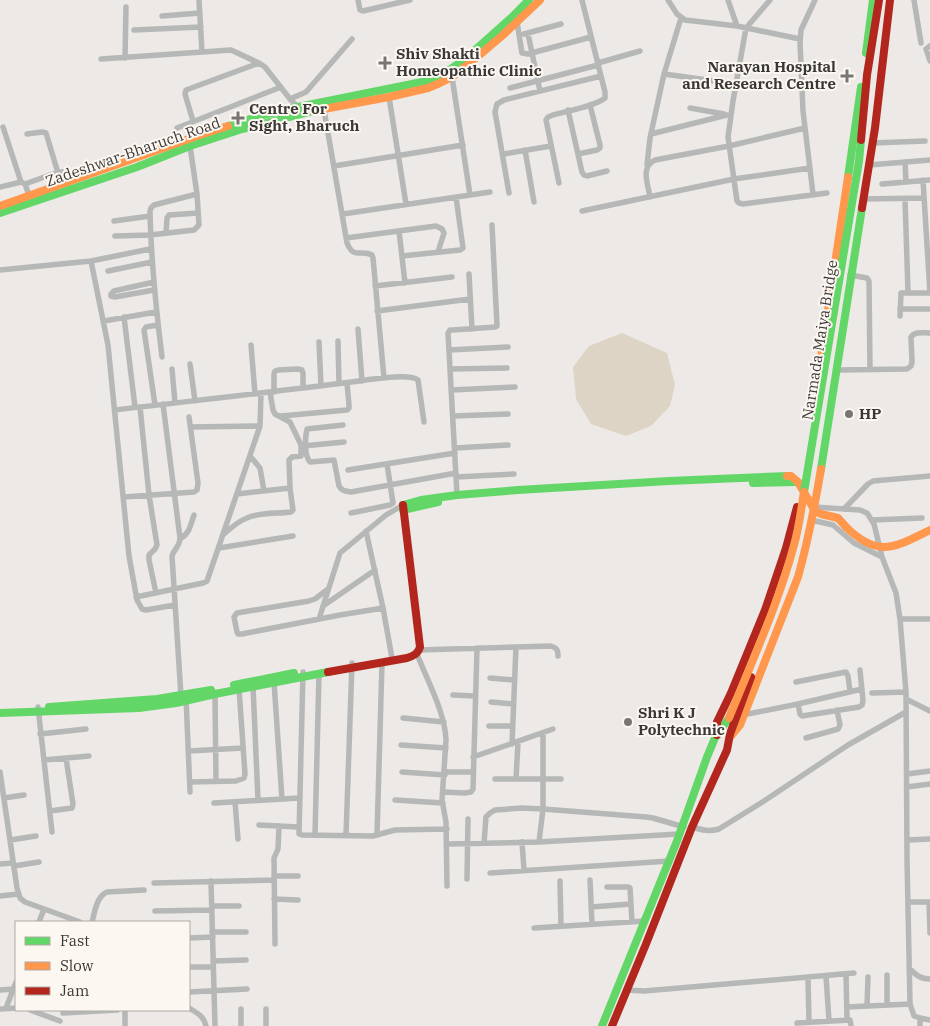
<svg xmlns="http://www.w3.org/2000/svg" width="930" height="1026" viewBox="0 0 930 1026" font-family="'IBM Plex Serif',serif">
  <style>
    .green { fill: #ded4c5 }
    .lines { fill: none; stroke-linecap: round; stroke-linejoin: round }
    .street { stroke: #b6b7b7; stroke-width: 5.5 }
    .fast { stroke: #63d668; stroke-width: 8 }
    .slow { stroke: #ff974d; stroke-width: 8 }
    .jam { stroke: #b3261e; stroke-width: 8 }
    .fast-bridge { stroke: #63d668; stroke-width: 8 }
    .slow-bridge { stroke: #ff974d; stroke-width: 8 }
    .jam-bridge { stroke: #b3261e; stroke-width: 8 }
    .poi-dot { fill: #787674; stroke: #fcf7f1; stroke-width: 2 }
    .labels { text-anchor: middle; stroke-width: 4; stroke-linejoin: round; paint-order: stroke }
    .poi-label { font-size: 15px; font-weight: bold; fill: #3a3836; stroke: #fcf7f1; text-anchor: start }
    .street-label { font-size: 15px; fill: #3a3836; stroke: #fcf7f1 }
  </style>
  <rect width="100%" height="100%" fill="#ece9e6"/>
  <path class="green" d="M622,333L667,353L675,385L670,406L651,426L626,436L591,424L576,399L573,367L589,346Z"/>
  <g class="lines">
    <path class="street" d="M199,0L202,52
      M358,0L360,10L363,11L410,0
      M668,0L677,14L685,20L737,26L800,39
      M728,0L737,26
      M770,0L746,28L733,101L728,137L737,201L739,203L743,204L827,193
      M914,0L921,43
      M162,16L200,13
      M517,22L522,53L528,54L591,37
      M134,30L201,27
      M524,34L561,24
      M528,34L540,91
      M930,46L926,49L930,61
      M125,58L126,7
      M101,59L231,50L259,63L265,67L290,99L299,108
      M598,63L640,51
      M664,74L736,84
      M452,77L470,195
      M510,88L598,65
      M389,97L406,204
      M290,99L306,92L352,39
      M690,108L724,114
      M324,110L347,243C354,260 361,249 372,255L373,258L384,378
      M568,110L582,172L584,175L587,176L607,171
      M193,121L185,94L186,90L259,63
      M3,127L21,182
      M177,128L281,87
      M27,134L42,132L46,133L58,173
      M651,134L727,115
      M873,143L925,141
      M525,150L534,202
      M504,154L551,146
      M578,154L597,150L600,148V145L590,105
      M905,162L906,182
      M647,165L650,138L664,74L681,18
      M869,165L930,160
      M334,166L463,145
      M923,180L930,293
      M559,183L546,120L548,117L553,115C566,111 596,106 605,98V92L582,0
      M25,184L50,175L62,172L87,174
      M882,184L930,180
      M0,187L21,182L25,184L29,195
      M509,193L495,112L497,104L504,100L601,76
      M813,194L803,111L800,42L801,30L815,0
      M650,197C648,184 640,167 655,160L729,146L805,128
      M863,199L924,198
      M905,199L908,292
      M582,211L734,179L810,168
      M343,214L490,192
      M114,221L150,216
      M399,231L405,283
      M166,233L167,218L169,215L198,213
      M115,236L150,235L194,230L199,225L197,194L190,146
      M346,238L436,226L442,229L444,233L438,252
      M402,256L460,250L463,248L456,197
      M91,261L108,345L129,556L137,600L142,609L146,610L175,605
      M0,270L91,261L150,249
      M108,271L152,262
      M469,274L472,329
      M850,275L867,278L869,281L870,370
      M154,282L114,291L111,294V296L115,297L154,290
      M375,286L452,277
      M900,309H930
      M377,311L470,299
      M900,316L901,293H930
      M124,317L135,407
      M104,321L156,312
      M358,329L362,381
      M338,341L339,384
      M319,342L321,386
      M251,345L255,394
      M449,350L508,347
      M162,357C156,309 151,260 150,211L151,208L154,205L197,194
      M190,364L195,401
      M172,369L175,403
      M450,369L507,368
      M837,370L907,369L911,366L912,362L911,337C915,331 923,333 930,333
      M451,390L515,387
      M270,392L273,410L275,414L290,422L301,445L303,446L344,442
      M274,392V374L275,371L278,370L298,369L302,370L303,373V388
      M163,404L180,538C180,546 174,549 172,556L181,696
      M155,405L144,330L146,327L158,325
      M140,407L149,495L157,545L155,549L149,555V560L156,593
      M115,410C199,400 282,391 366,380C377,379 410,373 418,380L424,422
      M281,416L347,410L349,408V405L347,383
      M453,416L508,414
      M343,425L307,429C305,438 304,455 310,462L334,460L339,486C342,491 345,491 351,492L456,473
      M191,427L260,426
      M455,448L508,445
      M250,456L260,468L264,491
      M348,470L455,453
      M456,477L514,474
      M237,494L290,488
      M457,495L448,333L450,330H453L495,327L497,326L492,225
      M124,497L194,492L197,490L198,483L189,417
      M814,507L860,510L867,513L874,524L882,557L896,593L900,619L906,692L907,859L910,1004L914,1016L920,1018L930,1020
      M844,509L868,484L873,481L930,476
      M351,513L390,505L393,503L387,464
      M811,520L833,525L854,543L882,557
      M872,520L922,518
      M366,531L383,608L392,658
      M224,534C231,528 238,521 247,518C260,512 276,514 291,512L293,510L290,488L289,460L292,457L301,456V445
      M180,539C190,533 190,526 194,515
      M219,548L293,536
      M328,589L315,599L309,601L237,613L234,617L237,632L238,634H242L340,615L383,608
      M136,597L203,583L207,581L260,426L261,394
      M323,606L375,570
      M319,619L340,553L386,515L403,505
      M900,619H930
      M419,650L551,646C557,648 558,650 558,656
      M417,654C427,680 445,712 446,740L442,800L446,822L447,886
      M303,672L299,834L302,835L373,836L395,830L447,829
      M490,678L514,680
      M274,682L282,799
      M796,682L846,672L848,676L850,691
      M253,686L258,800
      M872,693L906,692
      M215,694L216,781
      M453,695L475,696
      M186,697L190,792
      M906,699L930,711
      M491,702L513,704
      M798,704L800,714L802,716L859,707L862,705L863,701L860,670
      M38,707L52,832
      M743,715L798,704L862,689
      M403,718L444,722
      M489,726H512
      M40,734L86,729
      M806,738L838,729L840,725L837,710
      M512,744L516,647
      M401,745L446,748
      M189,751L243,748
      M473,757L553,729
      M44,760L89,756
      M0,772L17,888L20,898L25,902L80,922
      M402,772L445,775
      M445,772H473
      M907,774L930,771
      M495,779H561
      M516,779L518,742
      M190,782L236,781L244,778L245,774L239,689
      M907,787L930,784
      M443,792L465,793L471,792L473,789L477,648
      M4,798L24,795
      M395,800L443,803
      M235,802L238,839
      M214,803L299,798
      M50,811L72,808L73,804L66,758
      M259,825L298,827
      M692,827C702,830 709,832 719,829L764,801L848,745L906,712
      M315,835L319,673
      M346,835L352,663
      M377,835L382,663
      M10,840L36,836
      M907,840L930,839
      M522,842L524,870
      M539,842L543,809V733
      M484,843L486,817L490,813L495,810L522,808L543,809L646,817L653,818L684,827
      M447,844L539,842L679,834
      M0,864L13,863
      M14,866L39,862
      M490,873L669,861
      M274,876H298
      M467,879L468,819
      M590,880L592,924
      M211,881L215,1026
      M560,881L561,926
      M154,883L274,880
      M607,887H628L630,888L632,922
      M0,896L18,894
      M274,899L298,900
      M908,902H930
      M929,902L930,933
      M212,906H239
      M591,907L631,904
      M155,911L212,910
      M39,922L44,909
      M92,922C95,912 96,897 107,892L144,890
      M534,928L645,921
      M212,932H246
      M189,938L213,937
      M275,944L274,858L278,849L279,826
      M213,961L246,960
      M189,967H213
      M909,968C916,975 920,979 930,979
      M846,974L847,1020
      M826,976L829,1021
      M808,977L809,1022
      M0,990L13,989
      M626,990L644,991L854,973
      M189,992L247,989
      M887,1005V975
      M867,1006L868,977
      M847,1007L910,1004
      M6,1008L16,982
      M189,1008C197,1013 204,1016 206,1026
      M0,1009L16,1008
      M241,1009V1026
      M266,1009V1026
      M30,1010L60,1021
      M125,1010V1026
      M63,1013L117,1010
      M797,1023L850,1020L851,1026
      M920,1026V1018"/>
    <path class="fast" d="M866,53L873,0
      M228,126L263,115L298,107L427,81L448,71L465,59L511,18L529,0
      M848,177L861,87
      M0,213L137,167L190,146L239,130L313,111
      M821,469L862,208
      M753,483L797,482
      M403,505L421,500L457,495L518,490L669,481L787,476
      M403,510L438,502
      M234,685L294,673
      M49,707L157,699L211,690
      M0,713L139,708L176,703L215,694L328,672
      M602,1026L677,841L707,757L715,738L729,718"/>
    <path class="slow" d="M313,111L389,97L428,88L440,83L452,77L470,63L503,35L540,0
      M0,206L200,135L228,126
      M818,377L848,177
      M787,476H791L798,482L815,511L821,514L838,518L846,527
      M731,736L740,725L798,577C808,541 815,505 821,469"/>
    <path class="jam" d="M862,208L875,128L890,0
      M328,672L407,658C413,656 418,654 420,647L403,505
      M717,735V722L731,693L765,610L786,548L797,507
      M612,1026L646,944L692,827L727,750L730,734L751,677"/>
    <path class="fast-bridge" d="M804,492L859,161L861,140"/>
    <path class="slow-bridge" d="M846,527C878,558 894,548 930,530
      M729,718C752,661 778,605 794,545C799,528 801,510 804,492"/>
    <path class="jam-bridge" d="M861,140L867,75L879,0"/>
  </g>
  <g class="poi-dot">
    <path d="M382.5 55.5h5v5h5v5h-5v5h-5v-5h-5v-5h5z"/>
    <path d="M844.5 68.5h5v5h5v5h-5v5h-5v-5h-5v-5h5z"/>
    <path d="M235.5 110.5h5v5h5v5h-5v5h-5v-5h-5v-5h5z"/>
    <circle cx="849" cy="414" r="5"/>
    <circle cx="628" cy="722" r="5"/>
  </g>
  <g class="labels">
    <g class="poi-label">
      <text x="396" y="59">Shiv Shakti<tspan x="396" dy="17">Homeopathic Clinic</tspan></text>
      <text x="836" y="72" text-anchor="end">Narayan Hospital<tspan x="836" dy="17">and Research Centre</tspan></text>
      <text x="249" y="114">Centre For<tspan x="249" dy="17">Sight, Bharuch</tspan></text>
      <text x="859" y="419">HP</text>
      <text x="638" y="718">Shri K J<tspan x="638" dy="17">Polytechnic</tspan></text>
    </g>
    <g class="street-label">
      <text transform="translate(133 152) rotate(-19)" y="5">Zadeshwar-Bharuch Road</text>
      <text transform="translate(820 340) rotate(-81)" y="5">Narmada Maiya Bridge</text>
    </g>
  </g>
  <rect x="15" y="921" width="175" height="90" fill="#fcf7f1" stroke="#aeaba6"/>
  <rect x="25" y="937" width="25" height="8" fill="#63d668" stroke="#aeaba6"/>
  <text x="60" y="946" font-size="15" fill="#3a3836">Fast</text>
  <rect x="25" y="962" width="25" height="8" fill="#ff974d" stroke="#aeaba6"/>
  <text x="60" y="971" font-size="15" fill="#3a3836">Slow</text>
  <rect x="25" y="987" width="25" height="8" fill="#b3261e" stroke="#aeaba6"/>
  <text x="60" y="996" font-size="15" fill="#3a3836">Jam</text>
</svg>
